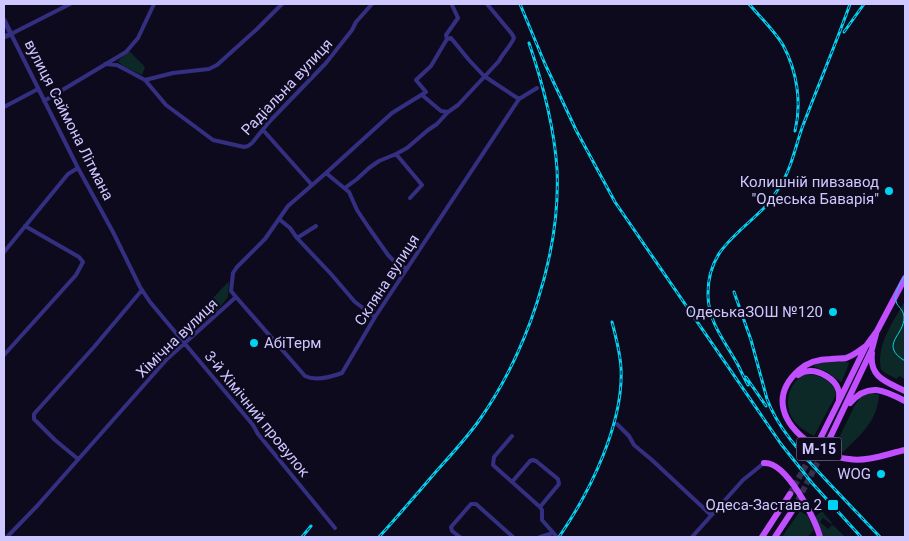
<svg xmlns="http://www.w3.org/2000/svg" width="909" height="541" viewBox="0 0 909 541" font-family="Roboto,sans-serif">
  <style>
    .green { fill: #0c2928 }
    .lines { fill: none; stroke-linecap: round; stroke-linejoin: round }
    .primary-tunnel { stroke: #35304b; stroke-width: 6; stroke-dasharray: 6 3; stroke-linecap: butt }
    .minor { stroke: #352f82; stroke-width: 4 }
    .tertiary { stroke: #352f82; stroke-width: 5 }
    .primary { stroke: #c14eff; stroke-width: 6 }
    .tram { stroke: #00d3f2; stroke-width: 1 }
    .rail-casing { stroke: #00d3f2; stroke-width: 3 }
    .rail { stroke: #0e0a1e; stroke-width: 1; stroke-dasharray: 4; stroke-linecap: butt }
    .poi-dot { fill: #00d3f2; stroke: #0e0a1e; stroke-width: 2 }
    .labels { text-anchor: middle; stroke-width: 4.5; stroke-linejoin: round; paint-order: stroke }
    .shield { fill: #0e0a1e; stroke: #958ebc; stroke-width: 1 }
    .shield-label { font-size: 14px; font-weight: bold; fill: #cfc7ff }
    .street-label { font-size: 15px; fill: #cfc7ff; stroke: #0e0a1e }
    .poi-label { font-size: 15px; fill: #cfc7ff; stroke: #0e0a1e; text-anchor: end }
  </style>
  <rect width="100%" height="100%" fill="#0e0a1e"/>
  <path class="green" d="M129,51L145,67L142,75L123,66L118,61Z
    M229,281L228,297L217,311L198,326L186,327Z
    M905,301V379L899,376L897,379L885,373L881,369C876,345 893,322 905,301Z
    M845,361L849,363L842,381L841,382L827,372L813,366L818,363Z
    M804,374C818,374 835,380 836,395L814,436C807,432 800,428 795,422C782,406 788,384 804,374Z
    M870,393H874L879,395C877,422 861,434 843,452L834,448L855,405L861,397Z
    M800,511L808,516L814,530L807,537H782Z
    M822,511L832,523L831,524L823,518L820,522L828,529L832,525L834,526L845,537H823L815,517Z"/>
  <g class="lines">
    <path class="primary-tunnel" d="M790,494L820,439
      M794,508L827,444"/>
    <path class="minor" d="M70,4L11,34L78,168L113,232L140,287L150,302L253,425L258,434L335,528
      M447,39L451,38L469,60L484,76L519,99
      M105,64L117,65L145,80L166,105L213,140L244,147L248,146L252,143L269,122L326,63L352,30L356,22L372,4
      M145,80L173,73L209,69L217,65L257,29L282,4
      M422,95L441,111L448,112
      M44,101L126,52L138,38L154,4
      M4,107L38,89
      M263,130L312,185
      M396,154L422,185L410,198
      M326,173L349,192L357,210L369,228L388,255L396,263L407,269
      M345,188L357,179L369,168L379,161L396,154L407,148L428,130L437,124L448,112L458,105L499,61C503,53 510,47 514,38L512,34L487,4
      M279,219L290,228L297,238L331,274L355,302L375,317
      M297,238L316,226
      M4,252L68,174L78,168
      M236,297L305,376C315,381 331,377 342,373L375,317L519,99L537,88
      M4,355L76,275L83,262L79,257L25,226
      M617,424L629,436L634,445L652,460L711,515
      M512,436L494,457L493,465L540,507L542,510V520L557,537
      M78,459L55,440L34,419V414L94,347L142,290
      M512,482L530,461L533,460L536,461L558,479L559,484L540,507
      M7,537L37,506L167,359L236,297L231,291L233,273L237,267L265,239L288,206L326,173L392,113L426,92L416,80L431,66L447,39L446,35L458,18L452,5L453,4
      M460,537L452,531L451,527L471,504H476L513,537
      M540,537L553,533
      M692,537L743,480L764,463"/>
    <path class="tertiary" d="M4,20L11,34L4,37"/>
    <path class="primary" d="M866,346C860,350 853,356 846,358C841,359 836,358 831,359C819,359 808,362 799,370C770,396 783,424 810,443C822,451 834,458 849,459C867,462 887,454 905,450
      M872,353C869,378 887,382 905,391
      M798,375C801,373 805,371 809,371C819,370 835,379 838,389C840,392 839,396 839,400
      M850,403C868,382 884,390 905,401
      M820,439L838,403L866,346L877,331L905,278
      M827,444L872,349L876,334
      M764,463C786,461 815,518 820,537
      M762,537L790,494
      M775,537L794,508"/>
    <path class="tram" d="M905,275C901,283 892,294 897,304C900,308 904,312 904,317C905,335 878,345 905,361"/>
    <defs>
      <path id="rail" d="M520,4L545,64L576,130L615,202L781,444L812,483L861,537
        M749,4C760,17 774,30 783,45C797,71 802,103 795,131
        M844,32L864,4
        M734,292L751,340L767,399C779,431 804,456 826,480C844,499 862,518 880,537
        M746,377L766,406
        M748,385C744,378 741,371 738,365C725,341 709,324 708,296C707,251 735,237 763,209C769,203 774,195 779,188C791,170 795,148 802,128C818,86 835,46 850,4
        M302,537L311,526
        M379,537C398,516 416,495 434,474C449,457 465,440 478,422C527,353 561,254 557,169C554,125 543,84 529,43
        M559,537C590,492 624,423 621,368C620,352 616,337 612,322"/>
    </defs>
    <use href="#rail" class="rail-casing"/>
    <use href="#rail" class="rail"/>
  </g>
  <g class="poi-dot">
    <circle cx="889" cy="191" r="5"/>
    <circle cx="833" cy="312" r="5"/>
    <circle cx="254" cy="343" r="5"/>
    <circle cx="881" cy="474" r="5"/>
    <rect x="827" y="499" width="12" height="12" rx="2.5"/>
  </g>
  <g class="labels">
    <rect class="shield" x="796.5" y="437.5" width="45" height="23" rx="4"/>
    <g class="shield-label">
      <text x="819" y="454">М-15</text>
    </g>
    <g class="street-label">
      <text transform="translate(287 87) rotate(-47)" y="5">Радіальна вулиця</text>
      <text transform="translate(69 120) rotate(63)" y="5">вулиця Саймона Літмана</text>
      <text transform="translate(387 280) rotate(-57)" y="5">Скляна вулиця</text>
      <text transform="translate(177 338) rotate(-44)" y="5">Хімічна вулиця</text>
      <text transform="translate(257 414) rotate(51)" y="5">3-й Хімічний провулок</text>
    </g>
    <g class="poi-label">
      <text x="879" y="187">Колишній пивзавод<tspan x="879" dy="17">"Одеська Баварія"</tspan></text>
      <text x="823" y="317">ОдеськаЗОШ №120</text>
      <text x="264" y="348" text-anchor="start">АбіТерм</text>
      <text x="871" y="479">WOG</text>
      <text x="822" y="510">Одеса-Застава 2</text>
    </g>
  </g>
  <rect width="909" height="541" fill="none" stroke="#cfc7ff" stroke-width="10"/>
</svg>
